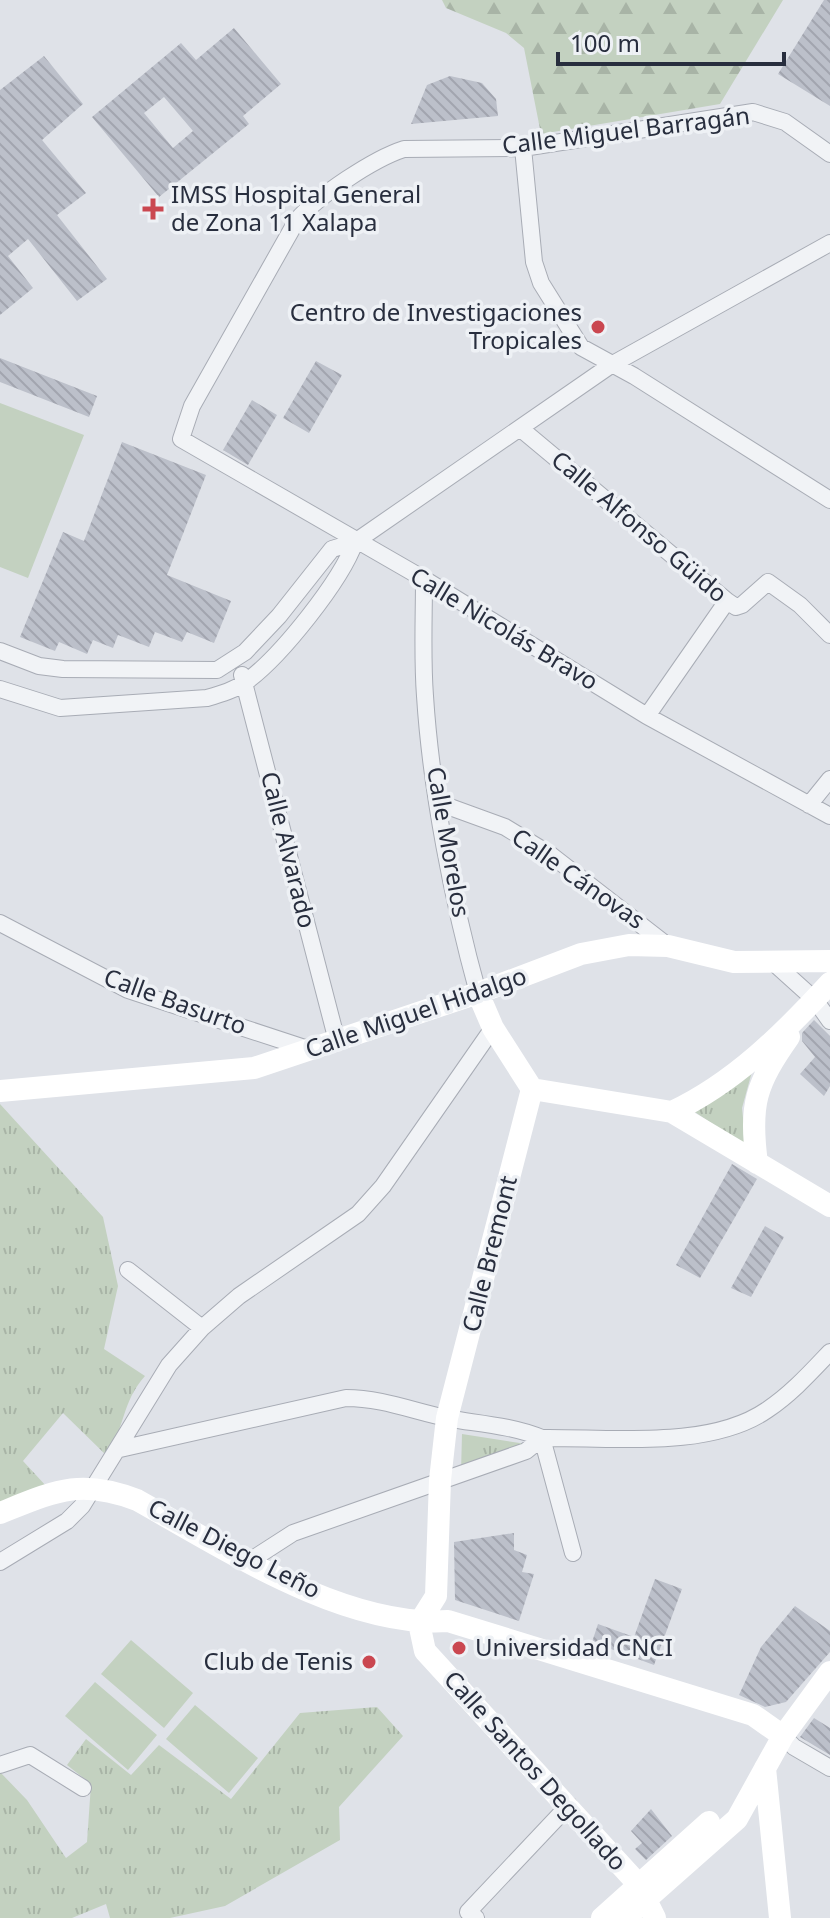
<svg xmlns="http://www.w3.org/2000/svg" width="830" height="1918" viewBox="0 0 830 1918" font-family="'Noto Sans',sans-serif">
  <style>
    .forest { fill: url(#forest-firs) }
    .park { fill: url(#park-tufts) }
    .pitch { fill: #c3d1c0 }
    .building { fill: url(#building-back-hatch); fill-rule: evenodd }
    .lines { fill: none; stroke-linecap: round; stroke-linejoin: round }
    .street-casing { stroke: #a8acb5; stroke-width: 18 }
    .street { stroke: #f1f3f6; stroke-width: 16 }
    .secondary { stroke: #fff; stroke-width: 22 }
    .poi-dot { fill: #ca4750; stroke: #eef1f5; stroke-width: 3 }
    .labels { text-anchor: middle; stroke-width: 7; stroke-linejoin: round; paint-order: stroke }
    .street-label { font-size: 24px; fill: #282e3e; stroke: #eef1f5 }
    .poi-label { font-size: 24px; fill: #282e3e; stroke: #eef1f5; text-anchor: start }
  </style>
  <defs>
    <pattern id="forest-firs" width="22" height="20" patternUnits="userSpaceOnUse" patternTransform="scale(2)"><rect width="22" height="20" fill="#c3d1c0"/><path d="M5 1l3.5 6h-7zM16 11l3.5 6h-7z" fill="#a8b4a6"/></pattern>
    <pattern id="park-tufts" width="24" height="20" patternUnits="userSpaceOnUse" patternTransform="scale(2)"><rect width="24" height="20" fill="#c3d1c0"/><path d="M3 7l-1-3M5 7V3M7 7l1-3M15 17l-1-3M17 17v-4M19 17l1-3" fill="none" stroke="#a8b4a6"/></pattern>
    <pattern id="building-back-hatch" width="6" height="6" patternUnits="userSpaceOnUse" patternTransform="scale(2)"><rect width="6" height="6" fill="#bcc0ca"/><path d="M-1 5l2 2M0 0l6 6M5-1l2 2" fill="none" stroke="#a2a5af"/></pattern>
  </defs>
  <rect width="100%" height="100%" fill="#dfe2e8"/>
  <path class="forest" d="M442,0H783L720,104L541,134L524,48L506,33L446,8Z"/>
  <path class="park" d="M753,1068L742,1108L746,1147L692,1110Z
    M0,1104L103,1217L118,1286L104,1349L145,1376C121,1403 126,1427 106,1455L63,1413L23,1461L47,1487L0,1514Z
    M462,1434L533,1445L461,1472Z
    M377,1707L403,1736L339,1807L340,1840L225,1906L170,1918H110L106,1904L72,1918H0V1772L27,1800L66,1858L87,1842L91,1784L67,1765L86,1739L131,1775L159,1745L231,1799L300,1713Z"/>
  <path class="pitch" d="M0,403L84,435L28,578L0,567Z
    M131,1640L193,1693L164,1728L101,1674Z
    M95,1682L157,1735L128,1770L65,1716Z
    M195,1705L258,1758L229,1793L166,1739Z"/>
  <path class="building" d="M824,0H830V106L778,74Z
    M234,28L281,84L243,116L249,124L159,197L92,117L181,43L196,60ZM164,97L193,131L173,148L144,113Z
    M44,56L83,104L42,140L86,193L57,215L107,279L77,301L28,239L8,256L33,288L0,315V90Z
    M450,76L482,83L496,99L498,116L411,124L427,85Z
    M0,358L97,396L89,417L0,382Z
    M316,361L342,375L309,433L283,418Z
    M252,400L277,415L248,465L223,450Z
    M122,442L206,475L167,575L231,601L214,643L187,632L182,642L155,632L149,647L118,635L113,648L93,640L87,654L59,642L55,651L20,637L63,532L84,541Z
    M814,1020L830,1036V1086L824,1096L800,1074L815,1057L802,1041V1033Z
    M732,1164L757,1179L700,1278L676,1265Z
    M765,1226L784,1237L751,1297L731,1288Z
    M514,1533V1550L527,1555L522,1572L534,1574L519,1621L455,1600L454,1542Z
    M655,1579L682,1589L654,1665L592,1642L598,1624L634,1637Z
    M795,1606L830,1631V1652L786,1702L765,1707L739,1695L761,1647Z
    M814,1718L830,1728V1755L800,1737Z
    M651,1809L672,1836L646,1860L635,1849L642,1843L631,1831Z"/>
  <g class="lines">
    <defs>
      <path id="street" d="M523,148L534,262L541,283L581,347L634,376L830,500
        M830,154L785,122L753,112L523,148L404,149C373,159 318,196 297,220L192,406L181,439L424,579L647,716L830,816
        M521,429L727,601L736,607L742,605L768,582L800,605L830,635
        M424,579C424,618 422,657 425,696C431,790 453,903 478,993
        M0,651L39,666L63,669L217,670L245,652L279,616L332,549L355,542L611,365L830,243
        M242,675L337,1041
        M0,689L60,708L207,698C221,694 235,690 247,681C281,656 341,581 355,542
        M647,716L727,601
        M439,803L505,827L551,855L668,946
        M809,805L830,779
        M0,923L128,990L311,1050
        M774,963L815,1000L830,1021
        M128,1270L202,1328
        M120,1449L346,1398C383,1398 415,1412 451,1419C482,1424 513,1426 542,1438C609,1437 709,1450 767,1410C791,1394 810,1373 830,1352
        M0,1562L67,1521L82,1506L169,1365L202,1328L239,1296L358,1214L383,1186L493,1028
        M248,1562L293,1533L526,1451L542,1438L573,1553
        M783,1736L794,1747L830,1768
        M0,1765L30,1755L83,1788
        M476,1918L468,1912L569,1805"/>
    </defs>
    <use href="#street" class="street-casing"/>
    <use href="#street" class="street"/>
    <path class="secondary" d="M478,993L493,1028L532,1089
      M532,1089L672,1112L830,1206
      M0,1091L254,1068L478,993L581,954L629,945L668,946L734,962L830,961
      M672,1112C734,1083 784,1033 830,983
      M757,1163C749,1104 756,1084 789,1037
      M0,1513C55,1491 80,1478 137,1500C225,1549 345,1628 448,1621L753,1715L783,1736
      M419,1623L436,1596L440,1480L447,1418L532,1089
      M419,1623L425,1651L638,1884L655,1918
      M765,1768L780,1918
      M602,1918L709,1822
      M625,1918L737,1819L783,1736L830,1672"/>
  </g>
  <g class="poi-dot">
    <path d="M149 197h8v8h8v8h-8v8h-8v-8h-8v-8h8z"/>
    <circle cx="598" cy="327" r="8"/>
    <circle cx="459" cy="1648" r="8"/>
    <circle cx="369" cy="1662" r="8"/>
  </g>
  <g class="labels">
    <g class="street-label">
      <text transform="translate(626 131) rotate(-7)" y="8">Calle Miguel Barragán</text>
      <text transform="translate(639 527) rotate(40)" y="8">Calle Alfonso Güido</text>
      <text transform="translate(504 629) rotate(31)" y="8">Calle Nicolás Bravo</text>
      <text transform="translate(448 842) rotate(80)" y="8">Calle Morelos</text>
      <text transform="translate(288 850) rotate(76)" y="8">Calle Alvarado</text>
      <text transform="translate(578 879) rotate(35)" y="8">Calle Cánovas</text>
      <text transform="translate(175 1002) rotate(20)" y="8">Calle Basurto</text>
      <text transform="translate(416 1013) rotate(-19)" y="8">Calle Miguel Hidalgo</text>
      <text transform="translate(490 1254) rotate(-76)" y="8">Calle Bremont</text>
      <text transform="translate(234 1549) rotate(27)" y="8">Calle Diego Leño</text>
      <text transform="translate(535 1771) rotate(48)" y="8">Calle Santos Degollado</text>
    </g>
    <g class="poi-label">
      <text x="171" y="203">IMSS Hospital General<tspan x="171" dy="28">de Zona 11 Xalapa</tspan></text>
      <text x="582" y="321" text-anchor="end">Centro de Investigaciones<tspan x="582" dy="28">Tropicales</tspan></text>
      <text x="475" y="1656">Universidad CNCI</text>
      <text x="353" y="1670" text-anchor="end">Club de Tenis</text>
    </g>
  </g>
  <path d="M558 52v12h226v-12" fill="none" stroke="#282e3e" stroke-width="4"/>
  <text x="570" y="52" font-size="24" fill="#282e3e" stroke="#eef1f5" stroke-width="6" paint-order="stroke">100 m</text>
</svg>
